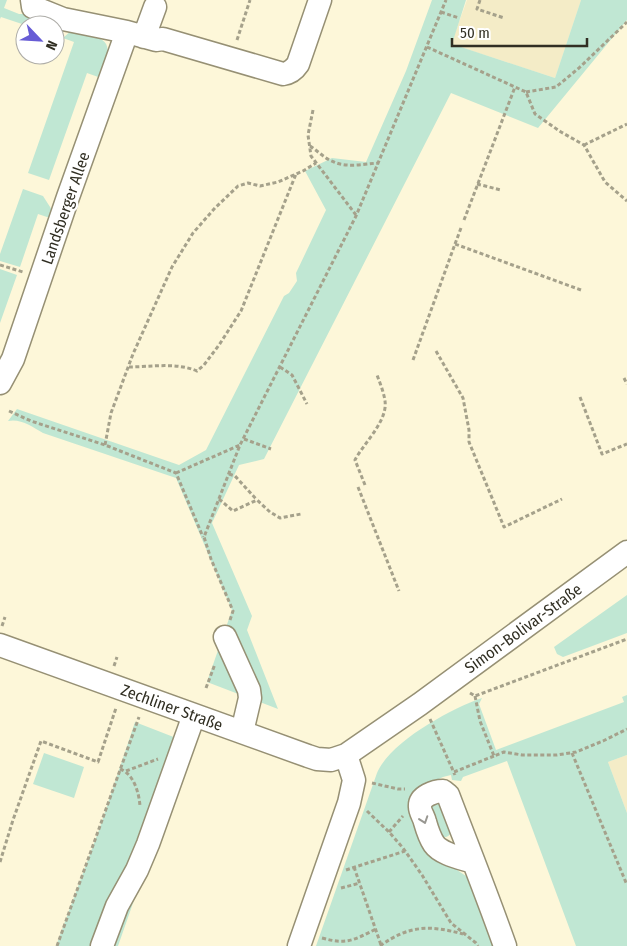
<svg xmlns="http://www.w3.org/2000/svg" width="627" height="946" viewBox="0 0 627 946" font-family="'Fira Sans Condensed',sans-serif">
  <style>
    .built { fill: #f4ecc7 }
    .green { fill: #c0e7d3 }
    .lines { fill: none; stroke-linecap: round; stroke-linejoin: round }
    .minor-casing { stroke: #969074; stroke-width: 25 }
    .path { stroke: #a5a18b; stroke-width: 3; stroke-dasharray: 4 2.5; stroke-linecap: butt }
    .minor { stroke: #fff; stroke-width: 22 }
    .oneway { stroke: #989791 }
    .labels { text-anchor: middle; stroke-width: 5; stroke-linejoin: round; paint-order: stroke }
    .street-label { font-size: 16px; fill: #312f23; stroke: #fff }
  </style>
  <rect width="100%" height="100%" fill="#fdf7d9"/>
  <path class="built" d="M467,0H581L555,78L451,44Z
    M627,755V813L608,762Z"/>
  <path class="green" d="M0,0H7L4,8L19,14H29L47,22V25H25L1,17L0,19Z
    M432,0H466L452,44L555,78L581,0H627V20L538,128L451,93L264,459L239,465L212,523L252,616L247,630L278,709L207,682L232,610L176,478L43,433C33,427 20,418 8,421L17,409L179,465L206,450L284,296L289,293L297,281L296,273L326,210L305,171L332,158L366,162L406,71Z
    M72,30C108,40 115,38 101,78L87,73L49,180L28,173L74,42L63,38Z
    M23,189L43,196L52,210L50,218L38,214L20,267L0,261V254Z
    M0,269L17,275L0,323Z
    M627,595V633L563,657L557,654L554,647Z
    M627,695V755L608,762L627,813V946H576L507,761L463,777L461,781L452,780L451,775L443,777L418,789L410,798L408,806L412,820L418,837L445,862L469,878L495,946H316L377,773C390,742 450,709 482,698L479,704L496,750L624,702L622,697Z
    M135,722L189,743L118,946H56L100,827Z
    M44,753L84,767L74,798L33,784Z
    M439,801L451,833C448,837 446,838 441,837L429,805Z"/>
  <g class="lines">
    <defs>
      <path id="minor" d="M32,0L33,7L63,19L127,32L156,40L163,39L283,74C290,73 294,70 298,64L320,0
        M144,37L155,7
        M0,383L13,359L68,197L127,32
        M225,637L249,690L250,698L242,732
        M0,645L308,756L317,759L331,760L346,755L420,704L627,552
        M473,862C461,858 441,854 434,844C430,838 427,829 425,822C424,817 420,812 420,807C419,796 435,791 443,791L448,795C467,845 487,895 505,946
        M102,946L117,906L137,870L148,844L194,715
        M299,946L349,803L354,780L346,755"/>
    </defs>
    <use href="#minor" class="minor-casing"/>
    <path class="path" d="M480,0L477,9L504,18
      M441,12L459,18
      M237,40L250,0
      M427,47L526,92L535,114L561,132L584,145L605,182L627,201
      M526,92L556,87L579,68L627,22
      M313,110L308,135L311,156L356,215
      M584,145L627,124
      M310,146C318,151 325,159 334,162C347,168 364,164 378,163
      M477,184L501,190
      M464,220L515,87
      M455,244L461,228
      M0,265L23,272
      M436,351L463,398L469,430V442L504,527L562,499
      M413,360L455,244L581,290
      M129,367C150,367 176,362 197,371L204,365L219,345L241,311L296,174
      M280,367L292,375L307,404
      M624,378L627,384
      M580,397L602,454L627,444
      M9,411L31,421L105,445L176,473L203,537
      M244,439L271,449
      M105,445L111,413L133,354L172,267L193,233L215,208L238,186L248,183L260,186L278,182L303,171L316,163
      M176,473L240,445
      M229,474L235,476L257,500
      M365,485L355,460C363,444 388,421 385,401C384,393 380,383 377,375
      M358,487L399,591
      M219,499L233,511L257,500L270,512L280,518L301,514
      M230,620L233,611L211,559L204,537L240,445L356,216L446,0
      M2,626L5,617
      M114,666L117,657
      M206,688L215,664
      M470,693L475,696L627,639
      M475,696L480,721L494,756L504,752L522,755H557L576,752L603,741L627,729
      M430,719L455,775
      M572,753L627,885
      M120,769C134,774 139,793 140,806
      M126,771L158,759
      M454,772L494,756
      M372,783L398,789H405
      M367,811L389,832L403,848L422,875L451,923L476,943L478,946
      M389,832L403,816
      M0,862L13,820L41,741L98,762L116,708
      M354,867L381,945
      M346,870L405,851
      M341,888L360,883
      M322,938C347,945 354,940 376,929
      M57,946L139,717
      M380,946C409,925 430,925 463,934"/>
    <use href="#minor" class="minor"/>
  </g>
  <defs><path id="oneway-chevron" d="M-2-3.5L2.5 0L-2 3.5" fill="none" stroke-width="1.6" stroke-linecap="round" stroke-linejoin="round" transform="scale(1.25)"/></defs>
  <use class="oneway" href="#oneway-chevron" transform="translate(424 820) rotate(71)"/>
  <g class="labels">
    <g class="street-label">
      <text transform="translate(65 208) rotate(-71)" y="6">Landsberger Allee</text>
      <text transform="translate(523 628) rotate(-36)" y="6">Simon-Bolivar-Straße</text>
      <text transform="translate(172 707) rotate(20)" y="6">Zechliner Straße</text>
    </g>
  </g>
  <g transform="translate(40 40) rotate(115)"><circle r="24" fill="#ffffff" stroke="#adaca7"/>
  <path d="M0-4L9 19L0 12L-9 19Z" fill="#675cd5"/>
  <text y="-8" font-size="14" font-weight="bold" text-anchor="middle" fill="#312f23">N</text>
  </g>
  <path d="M452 38v8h135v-8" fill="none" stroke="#312f23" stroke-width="2.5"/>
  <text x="460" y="38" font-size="15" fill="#312f23" stroke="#ffffff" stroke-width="4" paint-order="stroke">50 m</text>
</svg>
